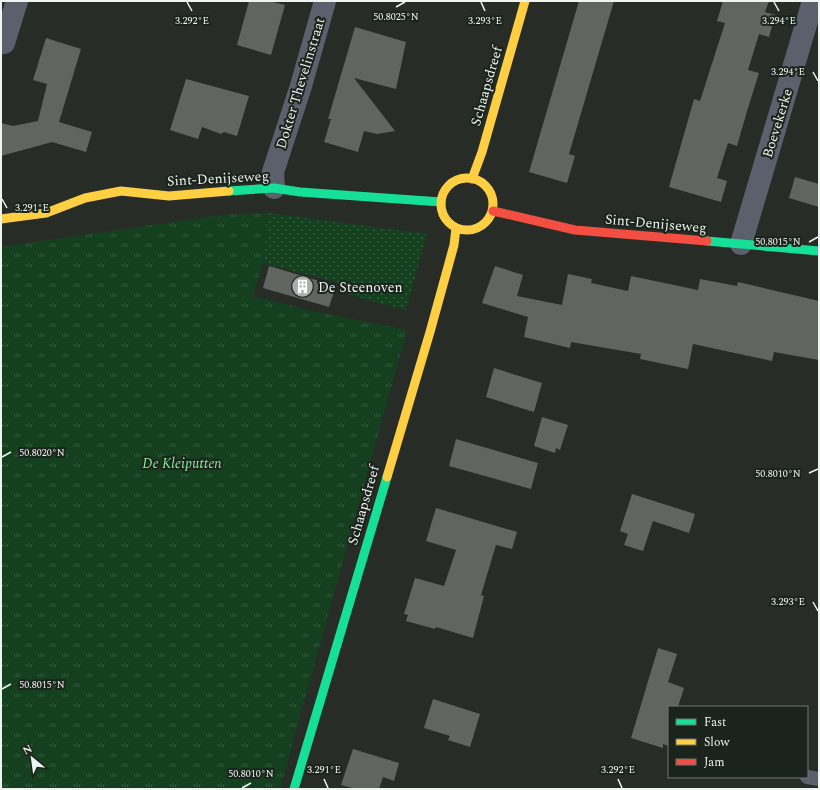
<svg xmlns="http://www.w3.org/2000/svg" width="820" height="790" viewBox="0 0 820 790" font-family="Spectral,serif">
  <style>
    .grass { fill: url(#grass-dots) }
    .park { fill: url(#park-tufts) }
    .building { fill: #616561 }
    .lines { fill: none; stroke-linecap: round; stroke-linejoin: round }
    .lane { stroke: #5b616c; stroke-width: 14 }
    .street { stroke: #5b616c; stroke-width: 22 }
    .fast { stroke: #16e098; stroke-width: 9 }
    .slow { stroke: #ffcf43; stroke-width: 9 }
    .jam { stroke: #f24e42; stroke-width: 9 }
    .ticks { fill: none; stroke: #eef4ef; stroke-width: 1.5 }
    .labels { text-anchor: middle; stroke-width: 4; stroke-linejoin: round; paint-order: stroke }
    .street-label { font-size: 14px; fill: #eef4ef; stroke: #1b241c }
    .poi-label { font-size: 14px; fill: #eef4ef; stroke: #1b241c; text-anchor: start }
    .park-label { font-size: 14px; font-style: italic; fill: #8ceb9d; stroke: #1b241c }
    .ticks-label { font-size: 10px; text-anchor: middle; fill: #eef4ef; stroke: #1b241c; stroke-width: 4; stroke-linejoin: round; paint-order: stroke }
  </style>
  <defs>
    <pattern id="grass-dots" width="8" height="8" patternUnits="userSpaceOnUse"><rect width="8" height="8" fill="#14401f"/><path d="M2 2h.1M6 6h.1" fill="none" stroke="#365c40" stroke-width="1.8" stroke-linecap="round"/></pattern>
    <pattern id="park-tufts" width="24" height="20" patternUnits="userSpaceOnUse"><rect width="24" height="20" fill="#14401f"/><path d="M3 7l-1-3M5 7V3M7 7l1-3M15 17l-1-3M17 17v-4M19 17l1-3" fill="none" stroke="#365c40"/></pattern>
  </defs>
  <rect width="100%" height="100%" fill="#272c27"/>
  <path class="grass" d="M269,213L427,234L406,310L349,295L351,286L263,263Z"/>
  <path class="park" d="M269,213L263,263L253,296L312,311L407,330L280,789H1V247L221,215Z"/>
  <path class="building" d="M249,1H269L285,5L271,55L237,45Z
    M579,1H614L569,154L575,156L567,183L529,172Z
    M723,1H769L765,12L775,15L769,37L759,34L748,70L759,73L748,108L737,146L728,143L717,178L727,181L721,202L669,187L694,99L700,101L725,23L717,21Z
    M355,27L406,42L396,89L354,78L395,131L377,134L364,131L358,152L324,142L331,119H328Z
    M46,38L81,49L59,122L92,132L86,152L52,142L1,156V123L13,126L38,121L47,84L33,80Z
    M186,79L249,96L237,136L224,132L221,134L202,127L198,139L170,130Z
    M795,177L819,184V207L789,198Z
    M269,266L336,286L329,307L263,288Z
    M495,266L523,275L517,296L562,305L568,274L592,279L591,283L628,291L631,276L698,290L700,279L737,286L738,282L819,301V360L774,352L772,361L693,344L688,369L640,359L641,354L571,342L570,348L524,337L528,317L482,303Z
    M494,368L542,383L534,412L486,397Z
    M542,417L568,425L560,450L556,448L555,453L534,446Z
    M456,439L538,463L531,489L449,466Z
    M632,494L695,514L689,533L653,521L643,551L624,545L628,534L620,531Z
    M436,508L517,532L512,549L496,545L481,595L484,596L473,638L436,627L435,629L406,621L408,615L404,614L415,578L444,586L456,550L426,541Z
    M658,648L677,654L668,682L684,688L678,707H669V746L663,744V748L631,738Z
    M433,699L480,714L470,747L448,740L450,736L424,728Z
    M353,749L399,763L394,781L383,777L379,789H356L341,785Z"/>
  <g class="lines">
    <path class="lane" d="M807,777L819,779"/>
    <path class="street" d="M1,42L4,43L17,1
      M274,188L273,172L301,86L325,1
      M741,244L813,1"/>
    <path class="fast" d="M229,191L274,188L300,192L441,202
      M707,241L819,251
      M294,789L387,477"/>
    <path class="slow" d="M441 204a26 26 0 1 1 52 0a26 26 0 1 1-52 0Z
      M472,179L482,152L525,1
      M1,219L46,213L85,198L121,191L169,196L229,191
      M387,477L430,332L454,245L456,228"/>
    <path class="jam" d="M493,211L575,230L707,241"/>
  </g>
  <path class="ticks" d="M187,2L192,11M481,2L485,11M774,2L779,11M396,7L405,2M813,72L818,81M2,199L7,208M809,242L818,237M2,457L11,452M809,473L818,469M813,602L818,611M2,689L11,684M324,779L328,788M618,779L622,788M242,788L251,783"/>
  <defs>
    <symbol id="building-disc" viewBox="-11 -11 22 22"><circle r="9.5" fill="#a8aea9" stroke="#1b241c"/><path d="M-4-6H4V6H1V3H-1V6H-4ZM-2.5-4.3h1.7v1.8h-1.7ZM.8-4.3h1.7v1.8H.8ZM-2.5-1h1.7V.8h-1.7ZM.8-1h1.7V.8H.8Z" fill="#fff"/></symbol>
  </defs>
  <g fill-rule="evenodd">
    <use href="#building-disc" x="290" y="274" width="25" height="25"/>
  </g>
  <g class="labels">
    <g class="street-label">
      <text transform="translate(300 83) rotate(-73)" y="5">Dokter Thevelinstraat</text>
      <text transform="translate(486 86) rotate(-74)" y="5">Schaapsdreef</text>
      <text transform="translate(777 123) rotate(-73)" y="5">Boevekerke</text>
      <text transform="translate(218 178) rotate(-3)" y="5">Sint-Denijseweg</text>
      <text transform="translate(656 223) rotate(5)" y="5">Sint-Denijseweg</text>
      <text transform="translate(363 505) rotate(-74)" y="5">Schaapsdreef</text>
    </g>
    <g class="poi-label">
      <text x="318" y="292">De Steenoven</text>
    </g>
    <g class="park-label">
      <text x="182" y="468">De Kleiputten</text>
    </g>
  </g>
  <g class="ticks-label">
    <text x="396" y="20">50.8025°N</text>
    <text x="192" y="24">3.292°E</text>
    <text x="485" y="24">3.293°E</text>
    <text x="779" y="24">3.294°E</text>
    <text x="788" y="75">3.294°E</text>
    <text x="32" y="211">3.291°E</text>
    <text x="778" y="245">50.8015°N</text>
    <text x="42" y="456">50.8020°N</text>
    <text x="778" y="477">50.8010°N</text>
    <text x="788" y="605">3.293°E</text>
    <text x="42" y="688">50.8015°N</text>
    <text x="324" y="773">3.291°E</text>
    <text x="618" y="773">3.292°E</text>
    <text x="251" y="777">50.8010°N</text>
  </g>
  <rect width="820" height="790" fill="none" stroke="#eef4ef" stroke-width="4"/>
  <rect x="668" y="706" width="140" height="72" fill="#1b241c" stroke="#6f7770"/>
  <rect x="676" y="719" width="20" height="6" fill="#16e098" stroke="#6f7770"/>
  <text x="704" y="726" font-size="12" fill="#eef4ef">Fast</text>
  <rect x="676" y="739" width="20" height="6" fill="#ffcf43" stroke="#6f7770"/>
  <text x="704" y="746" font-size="12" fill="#eef4ef">Slow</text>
  <rect x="676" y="759" width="20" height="6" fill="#f24e42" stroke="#6f7770"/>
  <text x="704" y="766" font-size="12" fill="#eef4ef">Jam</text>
  <g transform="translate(32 758) rotate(331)" stroke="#1b241c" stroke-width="3" paint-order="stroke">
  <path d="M0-3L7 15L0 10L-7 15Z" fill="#eef4ef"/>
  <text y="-6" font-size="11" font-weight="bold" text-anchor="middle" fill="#eef4ef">N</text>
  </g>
</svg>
